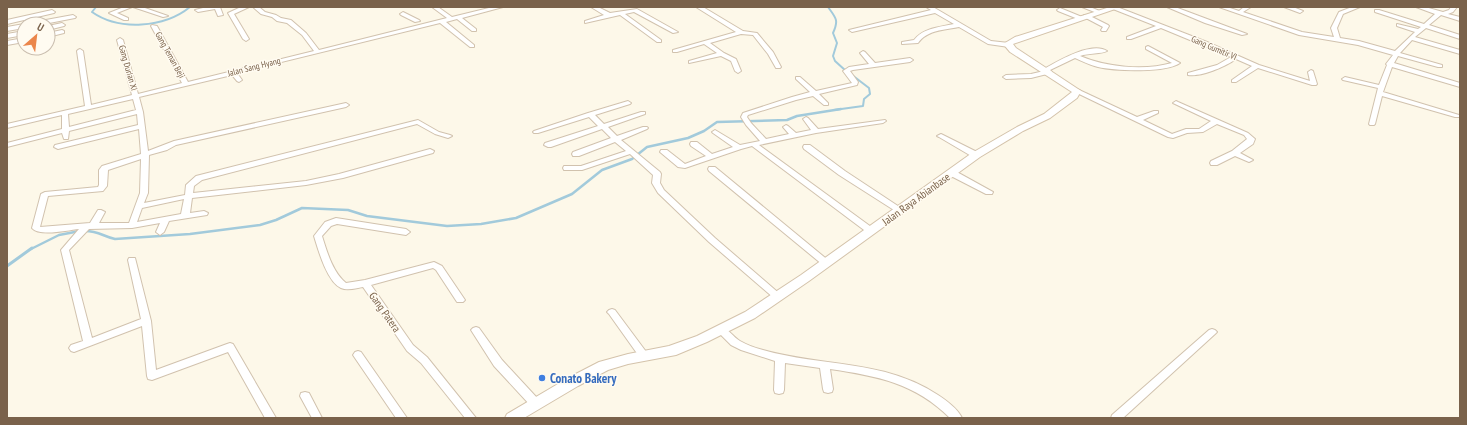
<svg xmlns="http://www.w3.org/2000/svg" width="1467" height="425" viewBox="0 0 1467 425" font-family="'PT Sans Narrow',sans-serif">
  <style>
    .lines { fill: none; stroke-linecap: round; stroke-linejoin: round }
    .stream-far2 { stroke: #a2cadb; stroke-width: 2 }
    .stream-far1 { stroke: #a2cadb; stroke-width: 2.5 }
    .stream { stroke: #a2cadb; stroke-width: 3 }
    .street-casing { stroke: #d1c2ae; stroke-width: 2 }
    .secondary-casing { stroke: #d4c3ab; stroke-width: 2 }
    .street { fill: #fff; fill-rule: evenodd }
    .secondary { fill: #fff; fill-rule: evenodd }
    .shop-dot { fill: #3f7fe0; stroke: #fffbf1; stroke-width: 1.5 }
    .labels { text-anchor: middle; stroke-width: 3; stroke-linejoin: round; paint-order: stroke }
    .far-street-label { font-size: 9px; fill: #7a624b; stroke: #fffbf1 }
    .street-label { font-size: 11px; fill: #7a624b; stroke: #fffbf1 }
    .near-shop-label { font-size: 13px; font-weight: bold; fill: #366cbe; stroke: #fffbf1; text-anchor: start }
  </style>
  <rect width="100%" height="100%" fill="#fdf8e9"/>
  <g class="lines">
    <path class="stream-far2" d="M96,7L92,12C119,31 164,28 190,7
      M828,7C836,18 839,20 833,33L837,43L833,56L835,61L846,71
      M834,110L863,106L864,99L870,94L869,88L852,75"/>
    <path class="stream-far1" d="M85,231C99,231 102,236 115,239L190,234L260,225L276,220L302,208L348,210L367,216L447,226L481,224L516,218L572,194L602,170L632,159L647,147L688,138L704,131L717,122L787,120L797,116L841,109
      M31,249L59,235L80,231"/>
    <path class="stream" d="M7,266L32,248"/>
    <defs>
      <path id="street" d="M124,7H132L117,13L128,18V20H124L109,13Z
        M133,7H142L168,16L163,17Z
        M207,7H220L223,15L218,16L215,9L198,12L195,10Z
        M241,7H249L234,14L249,39L246,41L243,39L228,13Z
        M253,7H259L265,12L276,15L281,18L291,20L306,33L319,50L447,18L432,7H438L452,17L493,7H503L462,18L476,29V31H472L457,19L446,22L474,45V47H470L440,23L237,73L242,80L239,82L237,81L232,75L139,97L143,112L148,151L174,141L346,103L349,105L346,107L176,145L167,150L149,155L148,193L144,203L185,195L186,185L196,176L418,120L439,132L450,135L452,136L448,138L435,134L417,124L202,180L194,186L193,193L306,181L339,174L430,149L434,151L433,153L343,178L306,185L192,198L190,213L204,211L208,213L207,215L169,221L164,232L160,235L156,232L160,223L132,228L89,229L69,250L92,338L141,319L128,260L129,258H135L151,321L156,370L227,344L230,343L233,344L276,418H265L228,352L152,380L148,379L147,376L142,326L74,352L71,351L69,348L71,345L83,341L61,250L79,229C68,230 40,237 32,228L41,194L45,192L98,187L99,185V170L102,166L141,154L139,129L58,149L54,147L55,145L138,125L137,114L69,131L68,139H64L62,133L7,147V143L62,129V115L7,128V124L85,106L77,51L78,50L80,49L83,51L91,105L132,95L117,40L120,38L123,40L138,94L182,83L151,26L152,25L157,26L188,82L314,51L302,35L287,23L277,21L272,17L261,14ZM133,99L136,110L69,127L68,114ZM141,159L140,193L129,223H99L105,212L101,210H98L90,223L40,227L48,196L103,191L107,186L108,170ZM184,199L181,214L137,222L142,208Z
        M591,7H598L610,13L637,9L678,32L673,33L634,12L625,14L661,40V42H657L620,15L585,23V21L604,15Z
        M696,7H703L743,31L757,33L773,52L781,67L780,68H776L768,54L753,35L741,34L710,43L724,53L736,59L741,71L738,73L735,71L731,61L721,56L689,63V61L717,53L704,44L677,52H673V50L736,32Z
        M926,7H933L991,41L1009,43L1012,45L1009,47L988,44L959,27C944,30 927,30 918,43L902,44V42L914,40C923,28 940,27 954,24L935,13L852,32L849,30L931,10Z
        M1082,7H1090L1102,12L1097,13Z
        M1113,7H1117L1207,42L1259,65L1310,81L1308,72L1311,70L1313,71L1317,84L1316,85H1312L1258,68L1236,82H1232V80L1252,66L1236,59C1225,67 1201,77 1188,75V73L1217,65L1231,57L1161,28L1131,39H1127V37L1156,26L1113,9Z
        M1167,7H1175L1247,34L1242,35L1205,23Z
        M1219,7H1227L1239,11L1244,7H1251L1243,12L1302,32L1334,37L1331,28L1339,12L1352,7H1360L1343,14L1337,28L1340,38L1359,41L1395,51L1415,32L1397,26V24L1418,29L1421,27L1375,12V10H1379L1424,24L1435,14L1416,7H1425L1443,12L1449,10L1451,7H1457L1453,12L1448,14L1460,17V21L1441,15L1429,25L1460,35V39L1426,28L1415,37L1460,50V54L1412,40L1400,53L1442,65V67H1438L1398,56L1394,63L1460,83V87L1392,67L1383,92L1459,115L1460,117H1455L1382,96L1375,124L1374,125H1370L1369,124L1378,88L1343,80L1342,79L1345,77L1379,85L1387,65L1386,64L1393,55L1358,45L1299,35Z
        M1284,7H1293L1303,11L1300,13Z
        M1060,8L1082,17L1083,18L1078,19L1058,11L1057,10Z
        M52,10L55,12L54,13L7,24V20Z
        M403,12L419,20L420,21L415,22L401,15L400,14Z
        M73,15L76,17L75,18L44,24H32L35,22Z
        M1084,15H1088L1108,25L1109,26L1106,31H1102L1101,30L1103,27L1084,17Z
        M62,23L65,25L64,26L48,30V26Z
        M24,24V28L7,31V27Z
        M62,30L64,31V33L48,37V33Z
        M24,31V35L7,38V34Z
        M24,38V42L7,45V41Z
        M1148,46L1180,63C1166,73 1115,71 1098,67C1090,65 1082,61 1075,58L1050,70L1052,72L1051,73L1031,78L1006,79L1003,77L1006,75L1031,74L1044,71V69C1058,61 1092,41 1107,51C1102,54 1088,53 1080,56C1106,67 1144,71 1172,63L1146,49V47Z
        M863,51L865,52L875,63L910,58L913,60L910,62L853,70L850,71L858,82L857,85L819,94L828,103V105H824L813,96L796,100L748,115L747,117L751,123L766,139L789,134L783,127L786,125L788,126L796,133L811,130L803,119L806,117L808,118L818,129L885,120L886,121L883,123L816,133L759,145L874,229L875,231L874,233H868L752,146L741,149L685,168L678,167L660,152L661,150H667L685,164L706,156L691,146L690,144L691,142H697L712,154L733,147L713,133L712,132L715,130L740,145L760,141L746,125L741,117L743,113L792,97L810,92L796,79V77H800L816,91L852,83L843,71L849,67L869,64L860,53Z
        M1077,89L1137,117L1154,111H1158V113L1143,120L1170,133L1172,134L1186,129H1199L1211,121L1173,103L1176,101L1178,102L1248,133L1255,139L1253,144L1240,153L1253,160L1249,162L1235,156L1217,165H1211L1210,163L1211,161L1232,151L1247,139L1244,135L1217,124L1203,132L1187,133L1173,138L1168,137L1075,92V90Z
        M628,101L631,103L630,104L595,115L604,124L641,112H645V114L608,127L617,136L643,127H647L648,128L647,129L621,140L660,172L661,174L660,183L664,190L715,238L781,295L783,297L781,299H775L709,242L658,193L652,183L653,175L630,154L582,170H564L563,168L564,166H581L626,151L615,142L579,156H573L572,154L573,152L611,138L602,129L551,147H548L544,145L545,143L598,126L589,117L538,133H534L533,132L534,131L588,113Z
        M941,134L979,153L980,155L979,157H973L939,137L937,136Z
        M804,145H810L845,171L904,210L903,212H897L839,175L804,149L803,147Z
        M709,167H715L829,261L830,263L829,265H823L709,171L708,169Z
        M949,171H955L993,192L992,194H986L949,175L948,173Z
        M336,218L406,229L410,232L406,235L337,224L331,226L322,236C327,252 333,273 346,283L365,280L434,262L442,266L465,300L463,302H457L436,270L433,268L371,285L413,345L427,357L476,418H465L421,363L407,351L363,287C356,288 348,291 341,288C327,282 318,249 314,236L325,222Z
        M612,309L615,310L647,353L649,356L647,359L644,360L641,359L609,314L607,312L609,310Z
        M476,327L479,328L502,360L539,400L540,403L539,406L535,407L531,406L494,366L471,330L473,328Z
        M721,327C729,329 733,337 740,341C747,345 755,348 763,350C822,367 884,359 938,395C947,401 958,409 962,418H950C915,383 877,376 830,369L833,389L832,392L828,393L824,392L823,389L820,368L785,363L784,390L783,393L779,394L775,393L774,390L775,361L741,350L731,345L716,330L718,328Z
        M1212,329L1215,330L1217,332L1215,334L1123,418H1111L1112,415L1209,330Z
        M358,351L361,352L407,418H396L355,358L353,355L355,352Z
        M305,392L309,393L322,418H312L300,396L301,393Z"/>
      <path id="secondary" d="M1110,7H1121L1013,44L1016,48L1081,91L1077,98L1050,118L1023,131L980,157L809,281L755,318L707,342L676,355L628,364L608,370L578,386L524,418H505L507,414L568,378L599,362L628,354L669,346L697,336L745,312L801,275L972,153L1017,127L1044,114L1072,92L1010,52L1005,46V43L1015,37Z"/>
    </defs>
    <use href="#street" class="street-casing"/>
    <use href="#secondary" class="secondary-casing"/>
    <use href="#street" class="street"/>
    <use href="#secondary" class="secondary"/>
  </g>
  <circle class="shop-dot" cx="542" cy="378" r="4"/>
  <g class="labels">
    <g class="far-street-label">
      <text transform="translate(1214 48) rotate(23)" y="3">Gang Gumitir VI</text>
      <text transform="translate(170 55) rotate(61)" y="3">Gang Teman Beji</text>
      <text transform="translate(254 67) rotate(-14)" y="3">Jalan Sang Hyang</text>
      <text transform="translate(128 68) rotate(74)" y="3">Gang DurIan XI</text>
    </g>
    <g class="street-label">
      <text transform="translate(916 199) rotate(-36)" y="4">Jalan Raya Abianbase</text>
      <text transform="translate(385 312) rotate(55)" y="4">Gang Patera</text>
    </g>
    <g class="near-shop-label">
      <text x="550" y="383">Conato Bakery</text>
    </g>
  </g>
  <rect width="1467" height="425" fill="none" stroke="#7a624b" stroke-width="16"/>
  <g transform="translate(36 36) rotate(28)"><circle r="19" fill="#fffbf1" stroke="#cabeaf"/>
  <path d="M0-3L7 15L0 10L-7 15Z" fill="#eb864b"/>
  <text y="-6" font-size="11" font-weight="bold" text-anchor="middle" fill="#7a624b">U</text>
  </g>
</svg>
